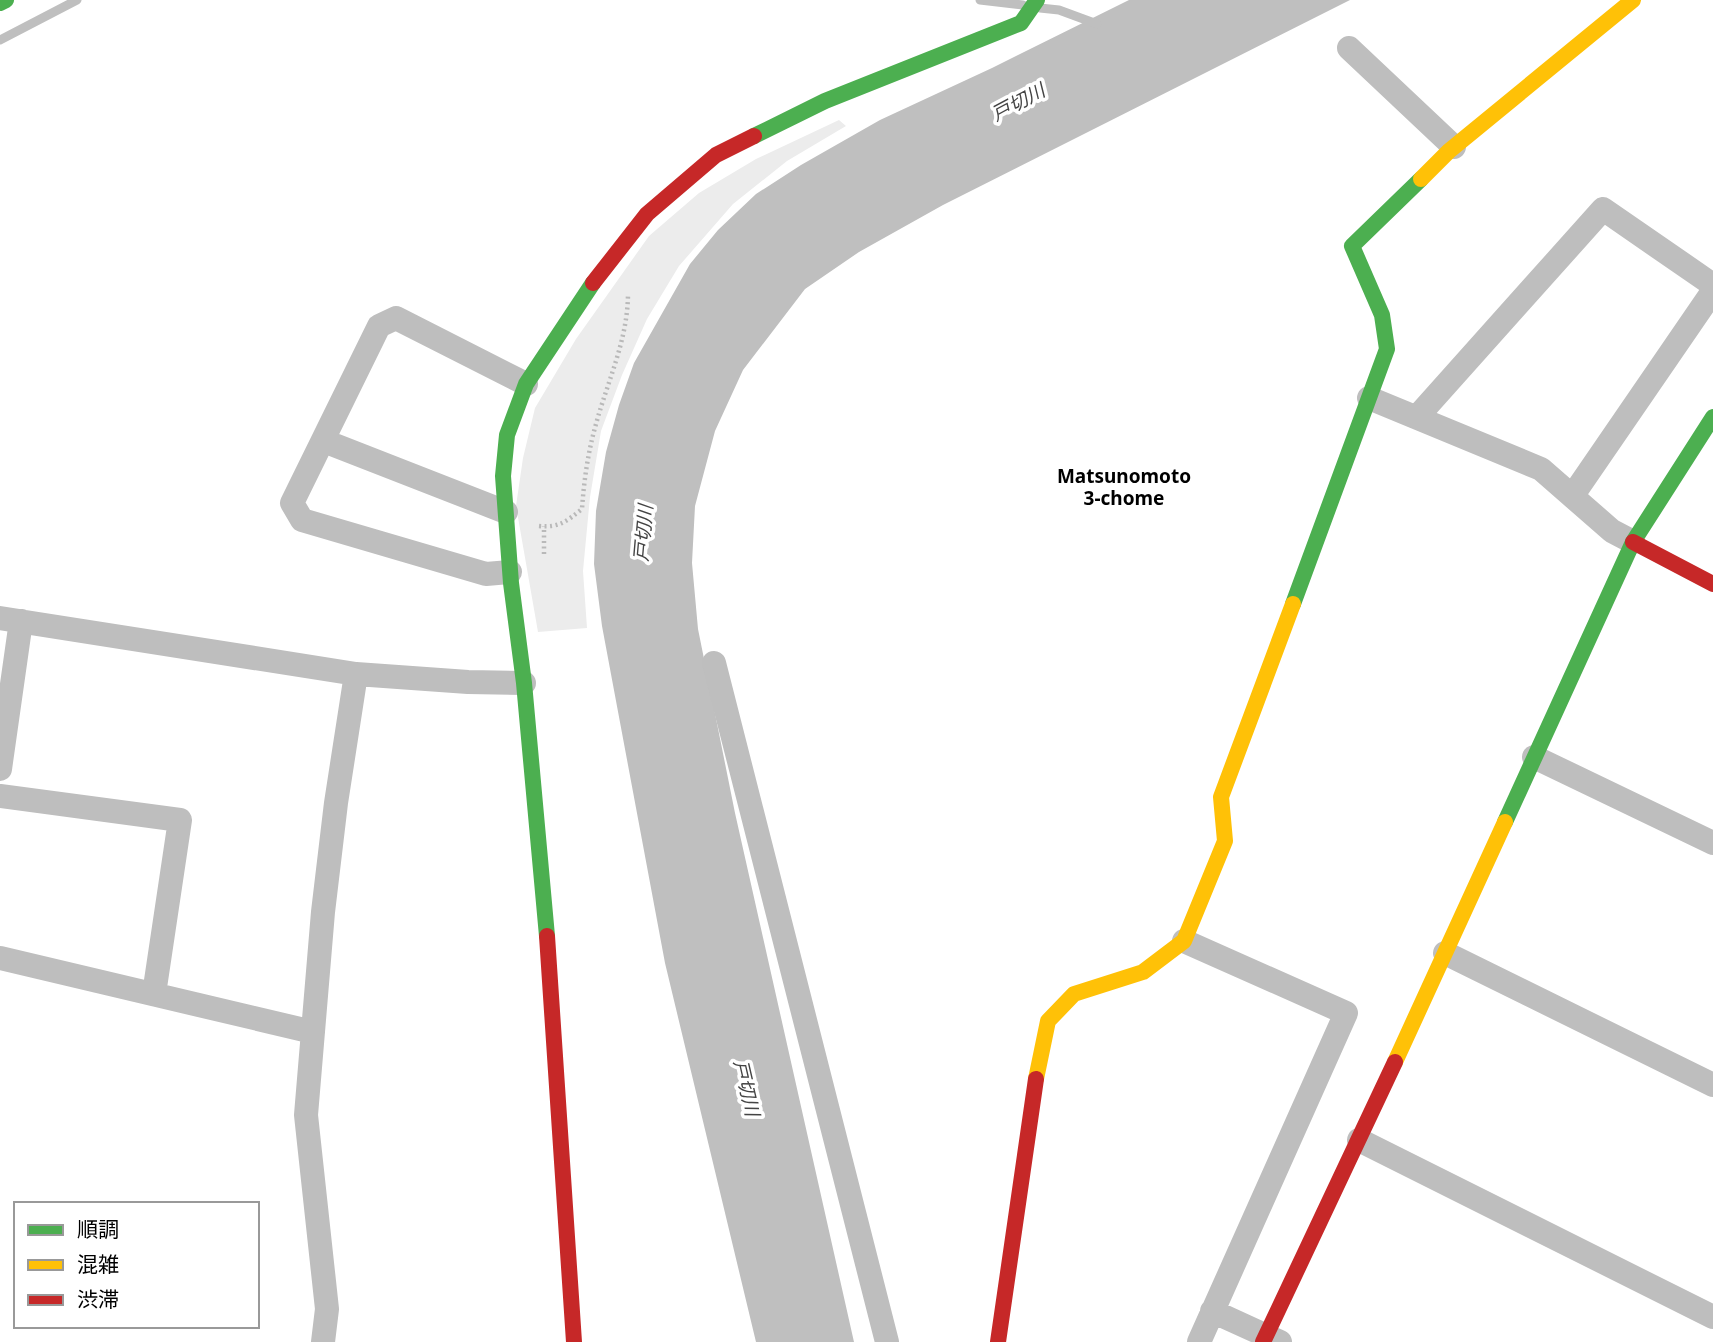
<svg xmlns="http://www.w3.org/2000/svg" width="1713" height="1342" viewBox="0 0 1713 1342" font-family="'Noto Sans','Noto Sans JP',sans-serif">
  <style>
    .green { fill: #ececec }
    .water { fill: #bfbfbf }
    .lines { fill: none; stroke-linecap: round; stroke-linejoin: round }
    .stream { stroke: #bfbfbf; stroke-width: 9 }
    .path { stroke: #b9b9b9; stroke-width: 4.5; stroke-dasharray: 2 3.5; stroke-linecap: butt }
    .street { stroke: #bebebe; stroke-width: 24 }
    .fast { stroke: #4caf50; stroke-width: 16 }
    .slow { stroke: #ffc107; stroke-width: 16 }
    .jam { stroke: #c62828; stroke-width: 16 }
    .labels { text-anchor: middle; stroke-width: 7; stroke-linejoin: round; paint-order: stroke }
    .water-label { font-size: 19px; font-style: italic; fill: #444; stroke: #fff }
    .neighbourhood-label { font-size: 19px; font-weight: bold; fill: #000; stroke: #fff }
  </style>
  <rect width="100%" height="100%" fill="#fff"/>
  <path class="green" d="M839,120L846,126L787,161L733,204L679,266L647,319L622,375L601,431L590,497L583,571L587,628L538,632L516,506L523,458L535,408L576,339L649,236L699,193L756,159Z"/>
  <path class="water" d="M1129,0H1350L943,205L859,252L805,289L743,370L715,431L695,506L692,563L698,629L735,813L854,1342H756L665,963L602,626L594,564L596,511L606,452L619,405L634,363L690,264L718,230L756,194L801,165L880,120L992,68Z"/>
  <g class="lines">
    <path class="stream" d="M980,0L1023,5
      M1040,8L1059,10L1097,24
      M0,40L77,0"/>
    <path class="path" d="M539,526C559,528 567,521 582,509C584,480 588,452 596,424C608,380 628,339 628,293
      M544,554V526"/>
    <path class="street" d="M1349,48L1454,147
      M1369,398L1541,469L1612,531L1633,542
      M1417,417L1603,209L1713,285
      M324,441L506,512
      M1573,495L1713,291
      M510,572L486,574L302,520L292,503L379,326L396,318L526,384
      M0,618L356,674L468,682L524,683
      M714,663L887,1342
      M1534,757L1713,843
      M0,769L21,621
      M0,796L180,820L154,994
      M1184,941L1346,1013L1199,1342
      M1445,953L1713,1085
      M0,958L313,1032
      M1359,1140L1713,1317
      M1212,1311L1280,1342
      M323,1342L327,1309L306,1115L323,912L336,803L356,674"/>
    <path class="fast" d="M0,3L6,0
      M754,136L825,101L1021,23L1037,0
      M1293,604L1387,349L1382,315L1352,246L1421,179
      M1505,822L1633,542L1713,417
      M547,936L524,683L511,583L503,476L507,435L526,384L593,283"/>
    <path class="slow" d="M1421,179L1449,151L1633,0
      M1395,1062L1505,822
      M1036,1079L1048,1021L1074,994L1143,972L1184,941L1225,841L1221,797L1293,604"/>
    <path class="jam" d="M593,283L647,214L716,155L754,136
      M1633,542L1713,584
      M547,936L574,1342
      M998,1342L1036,1079
      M1263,1342L1395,1062"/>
  </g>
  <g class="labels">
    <g class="water-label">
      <text transform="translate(1018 102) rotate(-28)" y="7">戸切川</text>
      <text transform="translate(643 533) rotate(-85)" y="7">戸切川</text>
      <text transform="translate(747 1088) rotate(77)" y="7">戸切川</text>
    </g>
    <g class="neighbourhood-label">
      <text x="1124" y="483">Matsunomoto<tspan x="1124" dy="22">3-chome</tspan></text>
    </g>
  </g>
  <rect x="14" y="1202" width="245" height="126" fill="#ffffff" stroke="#999999" stroke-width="2"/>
  <rect x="28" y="1225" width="35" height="10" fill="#4caf50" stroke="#999999" stroke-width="2"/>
  <text x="77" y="1237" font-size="21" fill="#000000">順調</text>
  <rect x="28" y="1260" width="35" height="10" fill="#ffc107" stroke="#999999" stroke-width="2"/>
  <text x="77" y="1272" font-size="21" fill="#000000">混雑</text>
  <rect x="28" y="1295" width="35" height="10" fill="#c62828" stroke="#999999" stroke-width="2"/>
  <text x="77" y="1307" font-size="21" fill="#000000">渋滞</text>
</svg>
